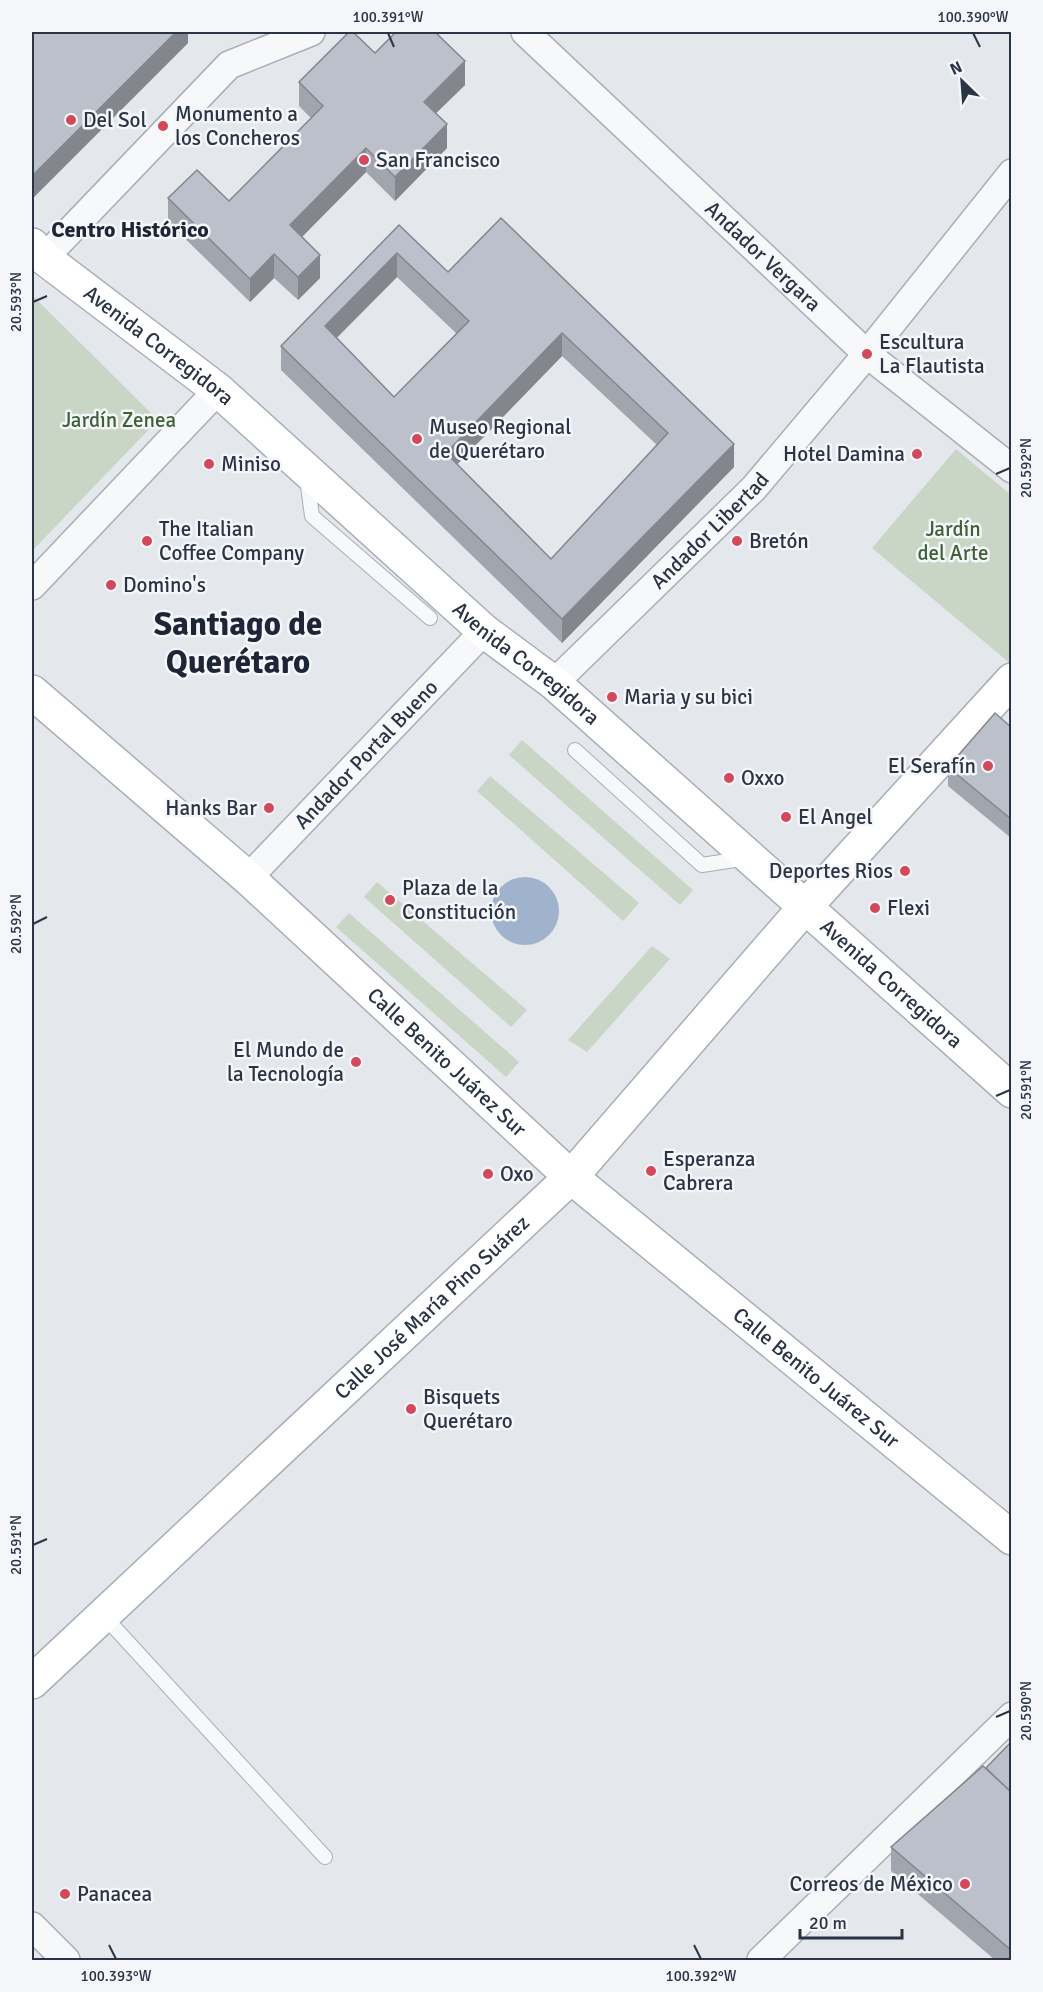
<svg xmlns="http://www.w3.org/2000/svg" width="1043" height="1992" viewBox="0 0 1043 1992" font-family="Signika,sans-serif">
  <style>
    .green { fill: #c9d6c5 }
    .water { fill: #9fb4cc }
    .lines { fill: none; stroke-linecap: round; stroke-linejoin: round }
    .lane-casing { stroke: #a9aeb7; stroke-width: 16 }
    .street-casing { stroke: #a9aeb7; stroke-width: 30 }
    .secondary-casing { stroke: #a9aeb7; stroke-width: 36 }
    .lane { stroke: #f7f8fa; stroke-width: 14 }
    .street { stroke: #f7f8fa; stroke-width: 27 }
    .secondary { stroke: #fff; stroke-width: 33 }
    .wall { fill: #a1a5ae; fill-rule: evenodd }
    .shaded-wall { fill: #83868d }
    .building { fill: #bbc0ca; stroke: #83868d; stroke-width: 1.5; fill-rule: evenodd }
    .ticks { fill: none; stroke: #2b3445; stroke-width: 2 }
    .poi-dot { fill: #d1495b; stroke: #f4f6f9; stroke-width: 2 }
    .labels { text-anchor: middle; stroke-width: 5; stroke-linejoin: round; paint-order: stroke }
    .poi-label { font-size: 21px; fill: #2b3445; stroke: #f4f6f9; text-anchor: start }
    .street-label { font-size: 21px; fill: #2b3445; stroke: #f4f6f9 }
    .park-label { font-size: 21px; fill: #3f6138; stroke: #f4f6f9 }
    .neighbourhood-label { font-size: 22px; font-weight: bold; fill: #1d2536; stroke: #f4f6f9 }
    .town-label { font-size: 33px; font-weight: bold; fill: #1d2536; stroke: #f4f6f9 }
    .neatline { fill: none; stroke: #2b3445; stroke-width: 2 }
    .ticks-label { font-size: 15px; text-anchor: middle; fill: #2b3445 }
  </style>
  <rect width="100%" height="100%" fill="#e4e7ec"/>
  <path class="green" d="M32,295L158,420L32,551Z
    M956,449L1011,495V664L872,548Z
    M522,740L693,890L680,905L509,755Z
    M490,776L639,903L623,921L477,791Z
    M377,882L527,1010L511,1027L364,897Z
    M349,913L519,1062L506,1077L336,927Z
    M652,946L670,959L587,1052L568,1040Z"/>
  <path class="water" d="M491 911a34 34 0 1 1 68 0a34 34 0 1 1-68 0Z"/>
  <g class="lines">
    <defs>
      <path id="lane" d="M307,479L312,516L430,618
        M575,750L702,865L747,858
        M103,1615L325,1857"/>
      <g id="street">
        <path id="s1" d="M525,32L867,354L1012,469"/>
        <path d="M44,258L229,65L311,32"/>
        <path d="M32,586L218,390"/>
        <path id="s2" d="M554,683L754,488L867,354L1012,173"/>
        <path id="s3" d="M248,878L484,631"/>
        <path d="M32,1926L66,1960"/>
        <path d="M761,1960L1012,1716"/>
      </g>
      <g id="secondary">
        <path id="s4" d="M32,245L44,258L218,390L484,631L554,683L1012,1091"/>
        <path id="s5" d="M32,692L248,878L571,1177L1012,1538"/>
        <path id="s6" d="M32,1682L571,1177L805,907L1012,680"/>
      </g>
    </defs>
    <use href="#lane" class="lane-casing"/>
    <use href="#street" class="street-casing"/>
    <use href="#secondary" class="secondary-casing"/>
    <use href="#lane" class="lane"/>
    <use href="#street" class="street"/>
    <use href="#secondary" class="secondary"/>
  </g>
  <path class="wall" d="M32,32H188V43L33,198L32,197Z
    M375,53L465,85L436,113L447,148L395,201L366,172L302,237L320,278L298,300L274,278L250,302L168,222V198L229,201L311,118L299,106V82Z
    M501,218L734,467L562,643L281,370V346L399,225L448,272ZM397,277L457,334L394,397L337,338ZM562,356L657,445L551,559L457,464Z
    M1011,727V838L948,786V767Z
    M1011,1742V1960H995L891,1871V1847L986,1768Z"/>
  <path class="shaded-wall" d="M176,32H188V43L33,198V175Z
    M465,61V85L424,125V102Z
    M447,124V148L395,201V177Z
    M366,148V172L290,249V225Z
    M397,253V277L325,349V326Z
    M274,254V278L250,302V279Z
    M320,255V278L298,300V277Z
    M562,333V356L446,476V453Z
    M734,444V467L562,643V619Z"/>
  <path class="building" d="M32,32H176L33,175L32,173Z
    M349,32H353L375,53L396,32H435L465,61L424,102L447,124L395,177L366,148L290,225L320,255L298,277L274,254L250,279L168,198L197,170L229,201L323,106L299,82Z
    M501,218L734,444L562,619L281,346L399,225L448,272ZM397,253L469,321L394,397L325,326ZM562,333L668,433L551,559L446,453Z
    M995,713L1011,727V819L948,767Z
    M1011,1742V1792L986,1768Z
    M983,1766L1011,1792V1950L891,1847Z"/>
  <path class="ticks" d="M388,33L394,47M973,33L980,47M33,302L47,296M996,474L1010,468M33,924L47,917M996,1096L1010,1090M33,1545L47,1539M996,1717L1010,1711M109,1945L116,1959M694,1945L701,1959"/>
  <g class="poi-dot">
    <circle cx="71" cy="120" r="6"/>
    <circle cx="163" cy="126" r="6"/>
    <circle cx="364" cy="160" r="6"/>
    <circle cx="867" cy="354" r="6"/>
    <circle cx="417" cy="439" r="6"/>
    <circle cx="917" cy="454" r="6"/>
    <circle cx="209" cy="464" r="6"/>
    <circle cx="147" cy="541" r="6"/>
    <circle cx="737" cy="541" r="6"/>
    <circle cx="111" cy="585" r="6"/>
    <circle cx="612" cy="697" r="6"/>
    <circle cx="988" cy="766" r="6"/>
    <circle cx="729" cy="778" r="6"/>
    <circle cx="269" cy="808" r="6"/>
    <circle cx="786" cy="817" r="6"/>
    <circle cx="905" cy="871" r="6"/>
    <circle cx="390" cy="900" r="6"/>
    <circle cx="875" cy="908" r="6"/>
    <circle cx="356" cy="1062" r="6"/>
    <circle cx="651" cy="1171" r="6"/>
    <circle cx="488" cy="1174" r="6"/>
    <circle cx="411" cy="1409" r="6"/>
    <circle cx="965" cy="1884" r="6"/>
    <circle cx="65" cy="1894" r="6"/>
  </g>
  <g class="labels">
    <g class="poi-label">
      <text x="175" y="121">Monumento a<tspan x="175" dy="24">los Concheros</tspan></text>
      <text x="83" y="127">Del Sol</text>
      <text x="376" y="167">San Francisco</text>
      <text x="879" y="349">Escultura<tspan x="879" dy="24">La Flautista</tspan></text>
      <text x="429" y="434">Museo Regional<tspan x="429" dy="24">de Querétaro</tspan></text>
      <text x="905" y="461" text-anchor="end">Hotel Damina</text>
      <text x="221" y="471">Miniso</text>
      <text x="159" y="536">The Italian<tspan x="159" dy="24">Coffee Company</tspan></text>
      <text x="749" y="548">Bretón</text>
      <text x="123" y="592">Domino's</text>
      <text x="624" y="704">Maria y su bici</text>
      <text x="976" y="773" text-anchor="end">El Serafín</text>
      <text x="741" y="785">Oxxo</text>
      <text x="257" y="815" text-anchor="end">Hanks Bar</text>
      <text x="798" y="824">El Angel</text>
      <text x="893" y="878" text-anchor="end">Deportes Rios</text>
      <text x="402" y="895">Plaza de la<tspan x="402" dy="24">Constitución</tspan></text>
      <text x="887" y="915">Flexi</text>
      <text x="344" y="1057" text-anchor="end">El Mundo de<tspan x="344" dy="24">la Tecnología</tspan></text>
      <text x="663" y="1166">Esperanza<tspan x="663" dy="24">Cabrera</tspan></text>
      <text x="500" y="1181">Oxo</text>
      <text x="423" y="1404">Bisquets<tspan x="423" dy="24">Querétaro</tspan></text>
      <text x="953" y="1891" text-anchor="end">Correos de México</text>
      <text x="77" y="1901">Panacea</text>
    </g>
    <g class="street-label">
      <text dy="7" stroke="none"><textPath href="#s1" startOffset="327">Andador Vergara</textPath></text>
      <text dy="7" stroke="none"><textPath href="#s4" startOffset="162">Avenida Corregidora</textPath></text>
      <text dy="7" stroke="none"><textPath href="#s2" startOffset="218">Andador Libertad</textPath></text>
      <text dy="7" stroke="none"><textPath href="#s4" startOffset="648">Avenida Corregidora</textPath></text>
      <text dy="7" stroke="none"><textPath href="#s3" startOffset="171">Andador Portal Bueno</textPath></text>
      <text dy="7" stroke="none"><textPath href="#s4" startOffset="1134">Avenida Corregidora</textPath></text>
      <text dy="7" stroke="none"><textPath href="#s5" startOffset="556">Calle Benito Juárez Sur</textPath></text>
      <text dy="7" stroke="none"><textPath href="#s6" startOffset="548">Calle José María Pino Suárez</textPath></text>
      <text dy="7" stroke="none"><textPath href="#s5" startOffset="1042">Calle Benito Juárez Sur</textPath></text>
    </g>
    <g class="park-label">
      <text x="119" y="427">Jardín Zenea</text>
      <text x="953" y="536">Jardín<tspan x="953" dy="24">del Arte</tspan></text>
    </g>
    <g class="neighbourhood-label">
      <text x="130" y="237">Centro Histórico</text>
    </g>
    <g class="town-label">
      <text x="238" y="635">Santiago de<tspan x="238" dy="38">Querétaro</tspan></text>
    </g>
  </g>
  <rect width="1043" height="1992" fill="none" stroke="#f4f6f9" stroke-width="66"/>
  <g transform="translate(962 81) rotate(335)" stroke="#f4f6f9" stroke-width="4.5" paint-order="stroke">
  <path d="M0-4.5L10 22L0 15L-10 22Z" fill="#2b3445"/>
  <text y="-9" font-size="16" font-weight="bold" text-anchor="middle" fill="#2b3445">N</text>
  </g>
  <path d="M800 1929v9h102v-9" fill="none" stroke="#2b3445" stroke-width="3"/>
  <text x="809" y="1929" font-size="18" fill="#2b3445" stroke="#f4f6f9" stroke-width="4.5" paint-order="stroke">20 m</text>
  <rect x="33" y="33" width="977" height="1926" class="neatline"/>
  <g class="ticks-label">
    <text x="388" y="22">100.391°W</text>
    <text x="973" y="22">100.390°W</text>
    <text transform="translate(16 302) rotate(-90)" y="5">20.593°N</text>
    <text transform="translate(1026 468) rotate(-90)" y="5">20.592°N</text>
    <text transform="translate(16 924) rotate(-90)" y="5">20.592°N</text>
    <text transform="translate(1026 1090) rotate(-90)" y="5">20.591°N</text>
    <text transform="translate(16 1545) rotate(-90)" y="5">20.591°N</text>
    <text transform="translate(1026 1711) rotate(-90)" y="5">20.590°N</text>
    <text x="116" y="1981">100.393°W</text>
    <text x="701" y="1981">100.392°W</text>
  </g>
</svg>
